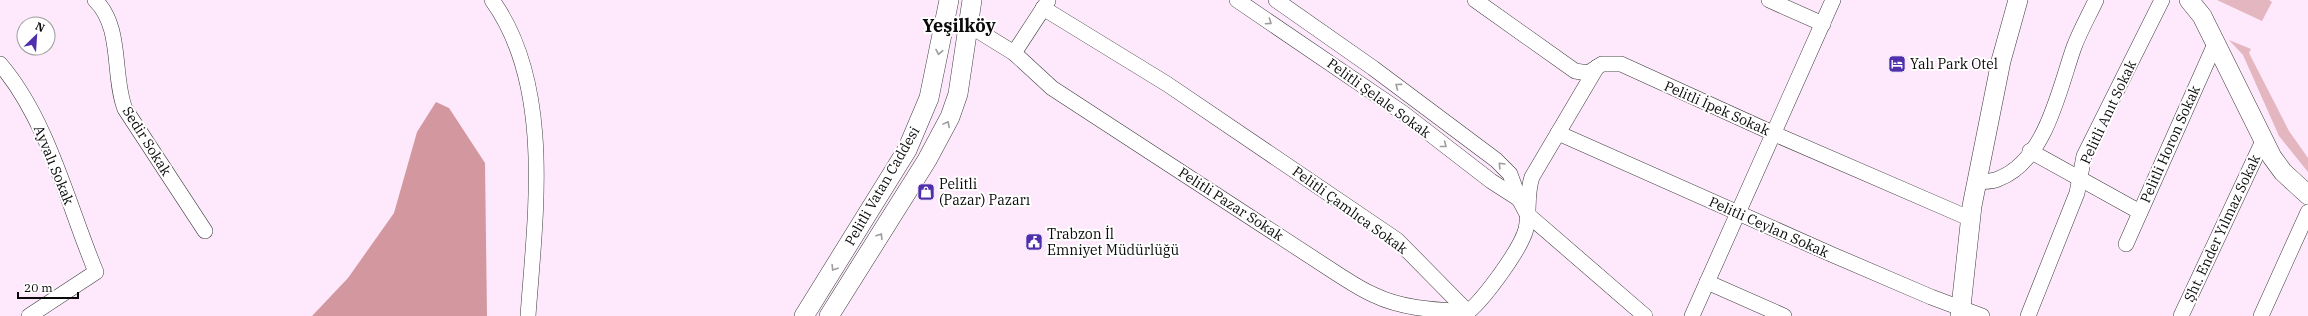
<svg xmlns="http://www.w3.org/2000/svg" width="2308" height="316" font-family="'IBM Plex Serif',serif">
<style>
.green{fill:#e3b6c0}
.forest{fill:#d397a0}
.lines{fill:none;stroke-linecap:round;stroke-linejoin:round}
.minor-casing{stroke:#3d3d3d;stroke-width:16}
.tertiary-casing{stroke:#3d3d3d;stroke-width:20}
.minor{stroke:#fff;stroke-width:15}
.tertiary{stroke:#fff;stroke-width:19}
.oneway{stroke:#9d9d9d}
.labels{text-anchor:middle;stroke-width:4;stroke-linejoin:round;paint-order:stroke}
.poi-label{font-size:14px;fill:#0a0a0a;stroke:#fff;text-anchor:start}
.street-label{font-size:14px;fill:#0a0a0a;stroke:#fff}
.district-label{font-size:18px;font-weight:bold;fill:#0a0a0a;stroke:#fff}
</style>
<rect width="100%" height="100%" fill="#fde9fb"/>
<!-- green -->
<g class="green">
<polygon points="2217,0 2269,0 2272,2 2262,21"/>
<polygon points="2229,40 2251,49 2249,53 2289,131 2308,158 2308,172 2279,136 2243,55"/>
</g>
<!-- forest -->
<polygon class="forest" points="436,102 449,108 485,163 487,316 312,316 348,278 394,213 417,132"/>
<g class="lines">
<defs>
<g id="minor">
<path d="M95 0C123 27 112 76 125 109L205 231"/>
<path d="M492 0C554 86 535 217 528 316"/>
<polyline points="1237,0 1403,113 1491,181 1519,199"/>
<polyline points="1276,0 1373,68 1496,160 1510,174 1519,199 1527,214 1645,316"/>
<polyline points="1475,0 1575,71 1588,73 1602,64 1621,64 1777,135 1971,219"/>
<polyline points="1769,0 1823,24"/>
<path d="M1043 8 1167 84 1397 240 1468 312C1484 299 1521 249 1526 229 1530 211 1526 194 1532 177L1597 67"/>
<polyline points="967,24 1014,53 1048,1"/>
<path d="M1014 53 1052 88 1339 275C1350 282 1362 290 1374 295 1403 309 1436 310 1468 312"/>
<path d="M0 64C48 120 68 205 96 272L29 316"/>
<polyline points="1558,133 1833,255 1931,297 1982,316"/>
<polyline points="2030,151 2140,212"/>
<path d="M1977 182C1984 181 1992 182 1998 179 2046 161 2059 89 2074 47 2080 31 2089 15 2096 0"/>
<polyline points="2126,244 2215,44"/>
<polyline points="1707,282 1784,316"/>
<polyline points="1692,316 1833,0"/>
<polyline points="2028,316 2077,193 2084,156 2162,0"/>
<polyline points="2181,316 2263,141"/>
<polyline points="2261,316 2308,212"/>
</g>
<g id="tertiary">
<polyline points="2189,0 2202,16 2272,157 2283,172 2308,195"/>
<polyline points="804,316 907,150 929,98 949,0"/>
<polyline points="829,316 927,160 950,117 958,94 972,0"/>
<polyline points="1960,316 1972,206 2001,61 2018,0"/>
</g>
</defs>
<!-- minor casing -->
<use href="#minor" class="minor-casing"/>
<!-- tertiary casing -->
<use href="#tertiary" class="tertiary-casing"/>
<!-- minor -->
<use href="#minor" class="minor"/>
<!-- tertiary -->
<use href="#tertiary" class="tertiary"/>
</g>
<!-- one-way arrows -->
<defs><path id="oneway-chevron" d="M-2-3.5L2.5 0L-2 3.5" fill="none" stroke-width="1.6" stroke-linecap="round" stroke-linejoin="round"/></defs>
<g class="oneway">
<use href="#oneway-chevron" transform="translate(1269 22) rotate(34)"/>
<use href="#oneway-chevron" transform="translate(939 52) rotate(101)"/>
<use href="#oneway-chevron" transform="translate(1398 86) rotate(-143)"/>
<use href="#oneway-chevron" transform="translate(947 124) rotate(-62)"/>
<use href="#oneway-chevron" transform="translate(1444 145) rotate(38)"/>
<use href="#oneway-chevron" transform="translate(1501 165) rotate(-134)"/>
<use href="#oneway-chevron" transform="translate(880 236) rotate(-58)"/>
<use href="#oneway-chevron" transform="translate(834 268) rotate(122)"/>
</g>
<!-- icons -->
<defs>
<symbol id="hotel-square" viewBox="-11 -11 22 22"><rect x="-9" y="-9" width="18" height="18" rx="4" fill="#4f2fac" stroke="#fff"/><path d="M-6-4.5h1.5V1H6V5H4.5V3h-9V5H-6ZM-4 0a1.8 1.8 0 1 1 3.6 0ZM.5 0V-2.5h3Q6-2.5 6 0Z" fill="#fff"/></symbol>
<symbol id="shop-square" viewBox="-11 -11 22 22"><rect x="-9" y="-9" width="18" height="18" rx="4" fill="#4f2fac" stroke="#fff"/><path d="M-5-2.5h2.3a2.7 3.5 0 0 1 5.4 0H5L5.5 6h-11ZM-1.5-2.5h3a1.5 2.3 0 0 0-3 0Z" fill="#fff"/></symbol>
<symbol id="civic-square" viewBox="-11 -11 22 22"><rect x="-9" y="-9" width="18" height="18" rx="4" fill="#4f2fac" stroke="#fff"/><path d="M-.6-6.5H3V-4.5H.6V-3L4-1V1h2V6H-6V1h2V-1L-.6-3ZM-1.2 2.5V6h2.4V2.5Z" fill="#fff"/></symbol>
</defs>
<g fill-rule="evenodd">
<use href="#hotel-square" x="1887" y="54" width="20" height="20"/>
<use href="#shop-square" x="916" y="182" width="20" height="20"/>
<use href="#civic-square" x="1024" y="232" width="20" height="20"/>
</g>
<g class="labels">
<!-- poi labels -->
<g class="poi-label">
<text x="1910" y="69">Yalı Park Otel</text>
<text x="939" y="189">Pelitli<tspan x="939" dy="16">(Pazar) Pazarı</tspan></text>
<text x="1047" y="239">Trabzon İl<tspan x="1047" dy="16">Emniyet Müdürlüğü</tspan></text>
</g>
<!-- street labels -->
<g class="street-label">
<text transform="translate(1379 98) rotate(36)" y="5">Pelitli Şelale Sokak</text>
<text transform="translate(1717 108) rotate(24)" y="5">Pelitli İpek Sokak</text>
<text transform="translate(2108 112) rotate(-65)" y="5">Pelitli Anıt Sokak</text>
<text transform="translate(147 141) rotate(58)" y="5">Sedir Sokak</text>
<text transform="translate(2170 144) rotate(-66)" y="5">Pelitli Horon Sokak</text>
<text transform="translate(54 165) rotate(68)" y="5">Ayvalı Sokak</text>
<text transform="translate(882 186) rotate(-60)" y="5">Pelitli Vatan Caddesi</text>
<text transform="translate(1231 204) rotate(33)" y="5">Pelitli Pazar Sokak</text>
<text transform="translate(1350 210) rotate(36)" y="5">Pelitli Çamlıca Sokak</text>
<text transform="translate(1769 227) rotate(24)" y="5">Pelitli Ceylan Sokak</text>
<text transform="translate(2222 228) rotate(-65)" y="5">Şht. Ender Yılmaz Sokak</text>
</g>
<!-- district labels -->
<g class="district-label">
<text x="959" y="32">Yeşilköy</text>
</g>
</g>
<!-- north arrow -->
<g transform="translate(36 36) rotate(25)"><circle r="19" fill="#ffffff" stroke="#9d9d9d"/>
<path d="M0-3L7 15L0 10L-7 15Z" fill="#4f2fac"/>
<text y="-6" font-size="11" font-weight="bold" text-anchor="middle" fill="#0a0a0a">N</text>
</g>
<!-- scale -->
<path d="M18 292v6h60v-6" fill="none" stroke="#0a0a0a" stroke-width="2"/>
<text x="24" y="292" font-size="12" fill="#0a0a0a" stroke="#ffffff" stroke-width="3" paint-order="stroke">20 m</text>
</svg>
